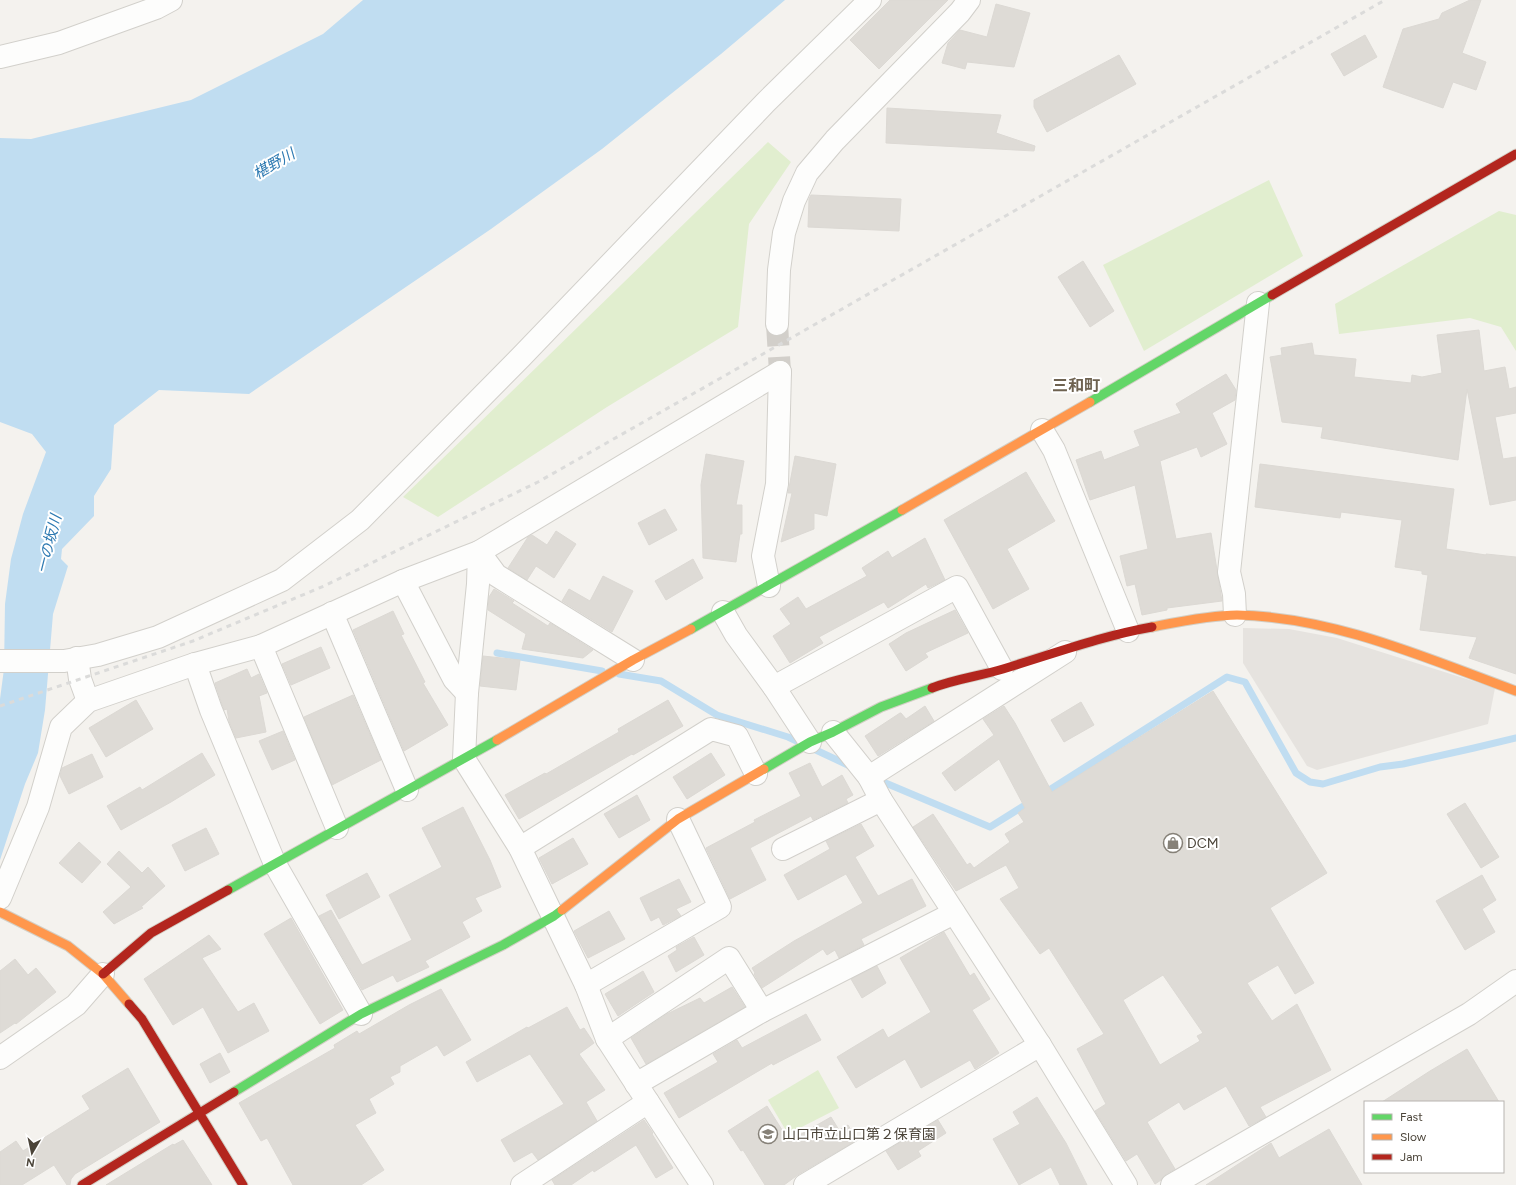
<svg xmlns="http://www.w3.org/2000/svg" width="1516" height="1185" font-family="Figtree,'Noto Sans JP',sans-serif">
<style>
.green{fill:#e1eecf}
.parking{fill:#e6e3df}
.water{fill:#c0ddf1}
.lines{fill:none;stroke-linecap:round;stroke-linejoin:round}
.stream{stroke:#c0ddf1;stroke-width:7}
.building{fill:#dedbd6;stroke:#dcd9d4;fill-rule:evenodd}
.street-tunnel{stroke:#d2cfca;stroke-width:22;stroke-dasharray:22 11;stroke-linecap:butt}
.street-casing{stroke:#d2d0cb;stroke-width:24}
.fast-casing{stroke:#d3cfc5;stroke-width:11}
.slow-casing{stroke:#d3cfc5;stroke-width:11}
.jam-casing{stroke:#d3cfc5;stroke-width:11}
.street{stroke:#fdfdfc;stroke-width:22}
.fast{stroke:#63d668;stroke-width:9}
.slow{stroke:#ff974d;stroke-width:9}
.jam{stroke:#b3261e;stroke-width:9}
.rail{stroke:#dbdbda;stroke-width:3;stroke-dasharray:5 5;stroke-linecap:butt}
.labels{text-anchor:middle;stroke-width:4;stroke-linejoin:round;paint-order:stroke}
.poi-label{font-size:14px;fill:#4b4439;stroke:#fff;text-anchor:start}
.water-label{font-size:15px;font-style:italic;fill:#2e7ab2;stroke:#fff}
.quarter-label{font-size:16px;font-weight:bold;fill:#6e6250;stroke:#fff}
</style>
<rect width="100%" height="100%" fill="#f4f2ee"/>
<!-- green -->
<g class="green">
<polygon points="768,142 791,162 749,224 738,327 607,407 438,517 403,497"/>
<polygon points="1269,180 1303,256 1144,351 1103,265"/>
<polygon points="1499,211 1516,215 1516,351 1501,327 1470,318 1339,334 1335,304"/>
<polygon points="818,1070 839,1108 788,1134 768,1100"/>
</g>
<!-- parking -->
<polygon class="parking" points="1243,628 1289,629 1337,638 1495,688 1488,724 1317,770 1307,766 1243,663"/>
<!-- water -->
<polygon class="water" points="363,0 785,0 721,54 602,149 491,229 249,394 159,390 114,425 111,469 94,496 94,516 62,549 61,559 68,566 53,614 45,710 38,753 25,784 0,860 0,699 4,669 5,604 11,559 23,514 46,452 32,434 0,422 0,138 31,139 191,100 323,34"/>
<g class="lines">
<!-- stream -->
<g class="stream">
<polyline points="497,653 602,671"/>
<polyline points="619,674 661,681 717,715 788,737 852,767"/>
<polyline points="876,779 990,827 1030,802"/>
<polyline points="1043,794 1227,677 1245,682 1296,773 1310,782 1323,784 1380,767 1403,764 1474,748 1516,738"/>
</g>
</g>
<!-- building -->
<g class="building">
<polygon points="890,0 948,0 879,69 850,40"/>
<polygon points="1470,0 1481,0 1462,53 1486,62 1476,90 1453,82 1443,108 1383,87 1403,29 1439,19 1442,13"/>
<polygon points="996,4 1030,13 1014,67 967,62 965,69 942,63 948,43 960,30 987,37"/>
<polygon points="1365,35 1377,57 1344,76 1331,54"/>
<polygon points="1119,55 1136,84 1047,132 1034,107 1034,100"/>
<polygon points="887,108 1001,115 996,133 1035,146 1034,151 886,143"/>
<polygon points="811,195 901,199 899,231 808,227 809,199"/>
<polygon points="1083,261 1114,311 1090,327 1058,277"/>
<polygon points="1479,330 1484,371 1505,367 1509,389 1516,387 1516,413 1495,417 1503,459 1516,457 1516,500 1490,505 1467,389 1458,460 1321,438 1323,427 1282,422 1270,357 1282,355 1281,348 1312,343 1314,355 1356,359 1354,377 1411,383 1412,375 1422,377 1442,373 1437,335"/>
<polygon points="1226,374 1236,390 1235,400 1212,413 1227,444 1201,457 1197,447 1160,461 1176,539 1211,533 1222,601 1167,608 1167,610 1142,615 1135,584 1127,586 1120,556 1148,549 1135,485 1090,500 1076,460 1101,451 1104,460 1140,446 1134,431 1181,413 1176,404"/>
<polygon points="706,454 744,461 736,505 742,505 742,534 740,534 736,562 703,558 701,485"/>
<polygon points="795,456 836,464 827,516 814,513 814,529 781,542 792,493 788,493"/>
<polygon points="1260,464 1454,489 1446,549 1486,555 1486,554 1516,557 1516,674 1469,658 1477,637 1420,630 1428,575 1422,574 1422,571 1395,567 1402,520 1341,512 1340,518 1255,507"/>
<polygon points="1026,472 1055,521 1007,549 1029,589 993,609 944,520"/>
<polygon points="665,509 677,530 649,545 638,523"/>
<polygon points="556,531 576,544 554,578 536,566 527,580 508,568 528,537 532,535 547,545"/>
<polygon points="925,538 945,580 928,588 926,584 888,608 884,602 819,637 823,643 790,663 773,636 791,624 780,609 798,597 806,609 867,576 862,568 888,551 892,558"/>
<polygon points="693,559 703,578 666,600 655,581"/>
<polygon points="603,576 633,591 612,632 562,601 569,589 590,601"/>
<polygon points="494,589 514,601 512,603 548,626 550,623 593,650 583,658 522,649 526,634 488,610 489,597"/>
<polygon points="955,610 968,633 925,653 928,657 906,671 889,644 906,633"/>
<polygon points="393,611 404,634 401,635 425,682 423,683 448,725 404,751 353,630"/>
<polygon points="321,647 330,668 291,685 282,664"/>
<polygon points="483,656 520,660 516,690 480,686"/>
<polygon points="247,669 251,678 259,674 267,693 259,696 266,732 236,738 229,721 227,709 224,710 215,683"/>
<path d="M1213 691 1327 873 1270 908 1314 983 1295 994 1278 965 1247 983 1272 1021 1297 1004 1331 1070 1260 1107 1266 1117 1249 1126 1226 1086 1184 1110 1179 1102 1147 1122 1175 1169 1166 1174 1161 1180 1155 1184 1137 1154 1126 1161 1095 1111 1106 1104 1077 1049 1104 1034 1049 948 1040 954 1000 899 1019 888 1006 865 956 891 913 827 933 814 967 865 970 863 974 868 1010 842 1005 834 1024 822 1018 813 1025 808 999 759 955 791 942 773 994 735 983 719 1004 706 1015 723 1052 792ZM1163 975 1203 1033 1197 1036 1200 1041 1160 1065 1123 1000Z"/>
<polygon points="353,695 381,760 332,785 304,717"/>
<polygon points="136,700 153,729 106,757 89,728"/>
<polygon points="668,700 683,726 633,755 632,754 519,819 505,795 545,773 546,774 619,732 618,729"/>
<polygon points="1081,702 1094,725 1064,742 1051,720"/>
<polygon points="925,706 934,721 878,756 865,736 900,713 901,713 906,719"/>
<polygon points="283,731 295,760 272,770 259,741"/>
<polygon points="202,753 215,775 171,802 121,830 107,806 140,787 142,790"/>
<polygon points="711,753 725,775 687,799 673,777"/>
<polygon points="92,754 103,777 69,794 60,776 62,768"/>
<polygon points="810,763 822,787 842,775 853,795 846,799 848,803 813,820 811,816 750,848 766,880 730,899 706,848 755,822 754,820 801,796 789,773"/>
<polygon points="637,795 650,820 619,838 604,814"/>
<polygon points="1465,803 1499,857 1481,868 1447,814"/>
<polygon points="463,807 490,860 501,887 475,898 482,911 462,922 470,937 425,961 429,967 397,982 393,975 362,990 319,916 331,910 362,965 412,940 389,895 442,867 422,828"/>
<polygon points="861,824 874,846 855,857 878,896 912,879 926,906 861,939 864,945 839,958 835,950 827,955 823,949 762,988 754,974 755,973 752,968 794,941 863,903 846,874 798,900 784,875 830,849 826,841"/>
<polygon points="206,828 219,854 185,871 172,845"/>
<polygon points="573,838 588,864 552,884 539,858"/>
<polygon points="79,842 101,862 82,883 59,863"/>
<polygon points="119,851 142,873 148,867 165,886 141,907 143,908 114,924 103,912 131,887 107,864"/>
<polygon points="367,873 380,897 339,919 326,895"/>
<polygon points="1482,875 1496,900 1482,909 1495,932 1465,950 1436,901"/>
<polygon points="679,879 691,902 676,909 681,916 663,925 659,917 651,921 640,898"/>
<polygon points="609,911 625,939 588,958 574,931"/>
<polygon points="291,918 343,1010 320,1024 264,934"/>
<polygon points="944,932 970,976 974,973 990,999 972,1010 999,1053 975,1069 970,1060 921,1088 905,1059 856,1088 837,1057 883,1029 888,1038 931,1012 900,958"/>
<polygon points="209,935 221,949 202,958 238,1012 254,1003 269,1031 228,1053 203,1007 173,1025 144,979"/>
<polygon points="694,937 704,955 676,972 668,956 677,950 676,947"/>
<polygon points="15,959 28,975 36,968 56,992 16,1024 15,1023 0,1033 0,971"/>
<polygon points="877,966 886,983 862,998 851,979"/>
<polygon points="643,971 654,992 618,1016 605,994"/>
<polygon points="732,987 745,1007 646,1064 631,1038 667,1014 700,998 704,1003"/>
<polygon points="441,989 471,1040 444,1056 437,1045 400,1066 400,1072 390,1077 394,1084 369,1099 376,1113 355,1125 384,1170 361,1185 293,1185 267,1138 261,1141 239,1103 335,1048 334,1045 357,1031 359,1034 409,1005"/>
<polygon points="567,1007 580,1030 584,1028 594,1043 579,1054 605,1090 586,1102 597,1121 538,1160 532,1152 514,1162 501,1140 564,1104 530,1054 477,1082 466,1062 527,1027 528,1028"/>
<polygon points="806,1014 821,1040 773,1065 772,1063 679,1118 664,1093 718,1062 713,1054 737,1040 742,1048"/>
<polygon points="1467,1049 1499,1102 1382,1102 1430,1071"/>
<polygon points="220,1053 230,1072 210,1083 200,1064"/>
<polygon points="128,1068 160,1122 75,1174 71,1179 70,1185 67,1185 54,1165 22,1185 0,1185 0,1152 16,1141 23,1151 90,1109 82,1096"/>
<polygon points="1037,1097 1066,1143 1087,1185 1060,1185 1051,1167 1019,1185 993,1139 1020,1124 1013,1112"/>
<polygon points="767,1106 789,1141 831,1117 839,1130 848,1125 857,1140 799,1174 784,1185 765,1185 743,1150 741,1151 728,1131"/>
<polygon points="644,1120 653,1133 652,1134 673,1168 656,1178 636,1145 594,1172 593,1170 571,1185 555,1185 552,1180"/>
<polygon points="938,1120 946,1133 918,1151 921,1156 898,1170 886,1151"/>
<polygon points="1329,1129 1362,1185 1206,1185 1271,1143 1279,1158"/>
<polygon points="183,1140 212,1185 106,1185 173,1144 174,1145"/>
</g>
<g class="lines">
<!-- street-tunnel -->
<polyline class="street-tunnel" points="777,324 780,372"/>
<defs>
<g id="street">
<polyline points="0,57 59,43 156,8 171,0"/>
<polyline points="777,324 779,270 784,233 794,201 807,173 835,140 960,12 969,0"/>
<polyline points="1042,430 1054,450 1128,631"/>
<polyline points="403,581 454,679 467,693"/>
<polyline points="769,586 763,556 777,484 780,372"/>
<polyline points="723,612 736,635 774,687 810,742"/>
<polyline points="332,613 407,790"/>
<polyline points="1235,615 1234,594 1229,572 1258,303"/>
<polyline points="261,646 337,828"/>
<polyline points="77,658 80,679 88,701"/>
<polyline points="0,661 64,661 98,655 158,637 282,580 360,520 521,357 766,102 870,0"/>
<polyline points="195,664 211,710 275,864 361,1014"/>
<polyline points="774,687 957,587 1002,669"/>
<polyline points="833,732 869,777 881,800 1040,1045 1126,1185"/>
<polyline points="869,777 1065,652"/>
<polyline points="520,848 711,729 737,736 756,774"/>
<polyline points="783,849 881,800"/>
<polyline points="0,898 38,807 61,727 88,701 195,664 261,646 403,581 479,552 496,575 633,660"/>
<polyline points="586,985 720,907 678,819"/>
<polyline points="607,1039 729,958 762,1011"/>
<polyline points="0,1058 76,1005 103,974"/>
<polyline points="636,1084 762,1011 954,913"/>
<polyline points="522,1185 648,1102"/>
<polyline points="702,1185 607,1039 586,985 520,848 464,759 467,693 478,584 479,552 780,372"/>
<polyline points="805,1185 1040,1045"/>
<polyline points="1172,1185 1469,1014 1516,981"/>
</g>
<g id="fast">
<polyline points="1090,402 1272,295"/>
<polyline points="691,629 902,510"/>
<polyline points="764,769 810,742 833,732 881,707 932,688"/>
<polyline points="228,890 497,740"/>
<polyline points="234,1092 361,1014 503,945 554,916 562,910"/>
</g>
<g id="slow">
<polyline points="902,510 1090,402"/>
<path d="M1152 627C1178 622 1211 615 1237 615 1334 617 1426 658 1516 691"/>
<polyline points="497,740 633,660 691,629"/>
<polyline points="562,910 678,819 764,769"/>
<polyline points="0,912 68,946 103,974 129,1004"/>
</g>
<g id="jam">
<polyline points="1272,295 1516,154"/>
<path d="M932 688C955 679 980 676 1003 669 1053 654 1101 636 1152 627"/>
<polyline points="103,974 151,933 228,890"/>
<polyline points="129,1004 142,1019 243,1185"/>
<polyline points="82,1185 234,1092"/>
</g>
</defs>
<!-- street casing -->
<use href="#street" class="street-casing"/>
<!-- fast casing -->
<use href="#fast" class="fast-casing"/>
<!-- slow casing -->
<use href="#slow" class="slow-casing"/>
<!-- jam casing -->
<use href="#jam" class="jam-casing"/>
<!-- street -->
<use href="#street" class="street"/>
<!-- fast -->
<use href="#fast" class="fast"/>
<!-- slow -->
<use href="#slow" class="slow"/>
<!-- jam -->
<use href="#jam" class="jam"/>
<!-- rail -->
<polyline class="rail" points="0,706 193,641 324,586 538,482 1385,0"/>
</g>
<!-- icons -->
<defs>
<symbol id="shop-ring" viewBox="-11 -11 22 22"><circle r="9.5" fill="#fff" stroke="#868178" stroke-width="1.5"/><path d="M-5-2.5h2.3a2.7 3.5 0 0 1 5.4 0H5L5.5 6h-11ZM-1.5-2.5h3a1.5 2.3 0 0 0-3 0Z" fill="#868178"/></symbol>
<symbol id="school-ring" viewBox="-11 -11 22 22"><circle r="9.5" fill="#fff" stroke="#868178" stroke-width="1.5"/><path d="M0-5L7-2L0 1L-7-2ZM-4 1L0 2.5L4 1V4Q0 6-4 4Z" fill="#868178"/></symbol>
</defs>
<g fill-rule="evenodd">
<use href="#shop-ring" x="1162" y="832" width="22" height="22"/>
<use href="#school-ring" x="757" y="1123" width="22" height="22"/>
</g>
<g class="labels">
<!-- poi labels -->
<g class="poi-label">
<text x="1187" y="848">DCM</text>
<text x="782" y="1139">山口市立山口第２保育園</text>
</g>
<!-- water labels -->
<g class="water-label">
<text transform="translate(274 164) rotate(-30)" y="5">椹野川</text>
<text transform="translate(49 544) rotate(-76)" y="5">一の坂川</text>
</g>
<!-- quarter labels -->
<g class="quarter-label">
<text x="1076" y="391">三和町</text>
</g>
</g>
<!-- legend -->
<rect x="1364" y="1101" width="140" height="72" fill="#ffffff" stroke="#b7b4b0"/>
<rect x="1372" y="1114" width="20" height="6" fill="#63d668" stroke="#b7b4b0"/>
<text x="1400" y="1121" font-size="12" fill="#4b4439">Fast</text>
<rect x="1372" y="1134" width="20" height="6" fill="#ff974d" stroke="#b7b4b0"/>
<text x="1400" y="1141" font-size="12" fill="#4b4439">Slow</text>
<rect x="1372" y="1154" width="20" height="6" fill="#b3261e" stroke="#b7b4b0"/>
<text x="1400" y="1161" font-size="12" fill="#4b4439">Jam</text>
<!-- north arrow -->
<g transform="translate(32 1153) rotate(189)" stroke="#ffffff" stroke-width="3" paint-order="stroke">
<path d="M0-3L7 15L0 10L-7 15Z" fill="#4b4439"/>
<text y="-6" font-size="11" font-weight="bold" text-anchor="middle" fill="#4b4439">N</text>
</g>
</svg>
